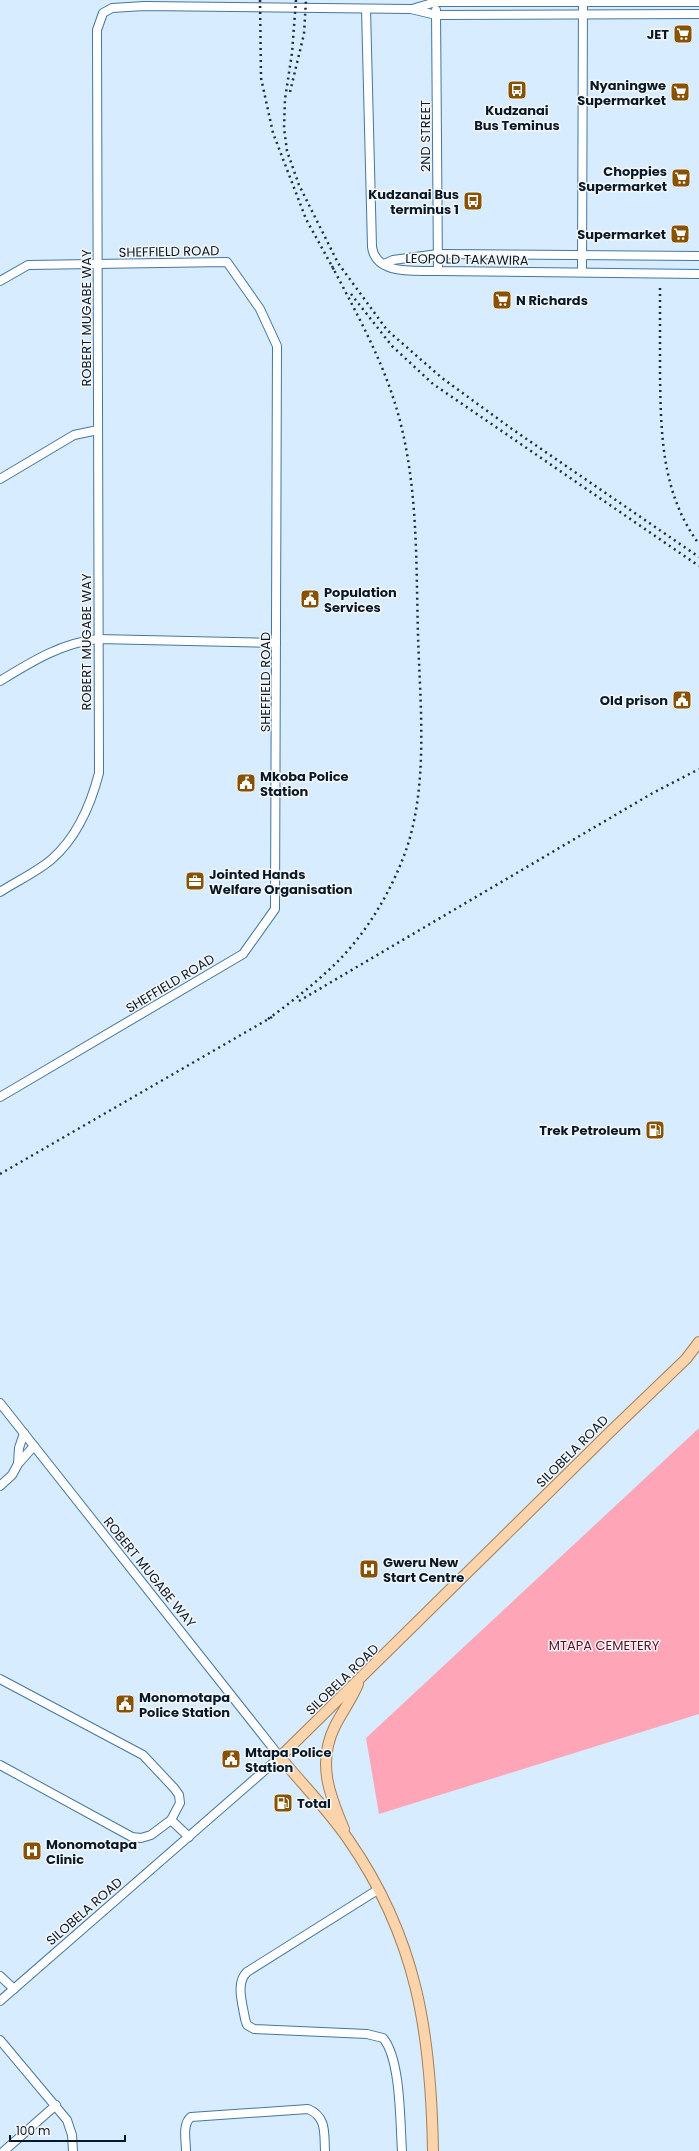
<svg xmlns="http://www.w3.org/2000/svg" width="699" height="2151" font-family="Poppins,sans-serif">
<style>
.green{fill:#fea5b7}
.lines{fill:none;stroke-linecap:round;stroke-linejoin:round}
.minor-casing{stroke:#4576a1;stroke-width:10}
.major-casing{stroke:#a3805b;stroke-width:12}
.minor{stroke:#fff;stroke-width:8}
.major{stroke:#fbd4ac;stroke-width:10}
.rail{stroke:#1a2f40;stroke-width:2.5;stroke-dasharray:2 4;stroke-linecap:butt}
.labels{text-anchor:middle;stroke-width:3;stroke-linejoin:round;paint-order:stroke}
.poi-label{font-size:13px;font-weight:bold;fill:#05192a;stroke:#f6f6f6;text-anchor:start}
.street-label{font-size:13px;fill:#05192a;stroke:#f6f6f6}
.park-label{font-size:13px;fill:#600e2b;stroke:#f6f6f6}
</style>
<rect width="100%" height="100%" fill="#d7ecff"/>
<!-- green -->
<polygon class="green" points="699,1428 699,1714 379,1814 366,1738"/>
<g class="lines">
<defs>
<g id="minor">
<path d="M366 9 372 247C376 276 416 270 438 271L699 274"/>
<polyline points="412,9 436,2 699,2"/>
<polyline points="436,10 438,271"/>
<polyline points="384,264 393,260 438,254 699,256"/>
<polyline points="582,271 583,0"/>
<polyline points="0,281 28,265 227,262 260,309 277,346 275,909 243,954 0,1097"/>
<polyline points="0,479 74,435 98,430"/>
<path d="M0 681C31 662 61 643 98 639L276 643"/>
<path d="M0 892C17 881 37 872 52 859 77 837 91 804 99 773L97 30 103 13 112 8 144 6 411 9 436 15 699 14"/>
<polyline points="0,1403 280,1757 0,2001"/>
<polyline points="18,1464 34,1446"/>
<polyline points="0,1486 12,1475 18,1464 19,1448 24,1433"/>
<polyline points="0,1679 143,1755 174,1788 179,1795 180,1803 171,1820 151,1835 141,1838 132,1837 0,1765"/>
<polyline points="171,1820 189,1837"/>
<path d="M379 1889 247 1972C235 1983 243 2005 245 2019L247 2025 254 2029 367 2034 383 2038C401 2059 400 2123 402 2151"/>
<polyline points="0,1976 14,1989"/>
<polyline points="0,2040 67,2120 72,2135 73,2151"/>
<polyline points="4,2151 56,2105"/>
<path d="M186 2151C186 2140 182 2124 191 2117L308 2109C327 2117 324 2133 325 2151"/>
</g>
<g id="major">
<path d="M344 1829C329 1794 317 1762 335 1726 342 1712 352 1699 358 1684"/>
<path d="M433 2151C431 2033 417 1938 348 1839 328 1810 302 1784 280 1757L611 1431 686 1359 699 1342"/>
</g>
</defs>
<!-- minor casing -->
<use href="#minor" class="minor-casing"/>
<!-- major casing -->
<use href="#major" class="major-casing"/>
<!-- minor -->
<use href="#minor" class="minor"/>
<!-- major -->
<use href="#major" class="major"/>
<!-- rail -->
<g class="rail">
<polyline points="260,0 261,78 273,133 306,219 334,270"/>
<polyline points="296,0 292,53 285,99 284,128 287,151 299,185 338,263 387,330 442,378 512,429 699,557"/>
<polyline points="290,92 304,34 306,0"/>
<path d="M660 288C660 318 660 347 660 377 661 436 662 494 699 544"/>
<polyline points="351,294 392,346 433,384 699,566"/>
<polyline points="299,1001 651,794 699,769"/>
<path d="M268 1019C290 1003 312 986 332 967 364 937 390 894 405 853 429 787 420 704 418 635 416 563 418 491 400 421 386 366 358 316 332 266"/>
<polyline points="0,1174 272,1017"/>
</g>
</g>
<!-- icons -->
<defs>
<symbol id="supermarket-square" viewBox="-11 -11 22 22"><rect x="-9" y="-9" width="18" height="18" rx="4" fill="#895203" stroke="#f6f6f6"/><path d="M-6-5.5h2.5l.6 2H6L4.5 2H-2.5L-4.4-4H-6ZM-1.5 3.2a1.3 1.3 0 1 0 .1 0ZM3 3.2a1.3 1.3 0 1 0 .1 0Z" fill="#fff"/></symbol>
<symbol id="bus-square" viewBox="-11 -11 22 22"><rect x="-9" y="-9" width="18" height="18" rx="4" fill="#895203" stroke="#f6f6f6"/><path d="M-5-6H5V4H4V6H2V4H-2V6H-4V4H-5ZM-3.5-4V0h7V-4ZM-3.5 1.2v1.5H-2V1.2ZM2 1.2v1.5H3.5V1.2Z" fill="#fff"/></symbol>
<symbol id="civic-square" viewBox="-11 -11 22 22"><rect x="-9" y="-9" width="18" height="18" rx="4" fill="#895203" stroke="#f6f6f6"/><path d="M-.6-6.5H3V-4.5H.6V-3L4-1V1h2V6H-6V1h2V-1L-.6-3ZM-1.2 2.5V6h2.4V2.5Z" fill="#fff"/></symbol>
<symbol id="office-square" viewBox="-11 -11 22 22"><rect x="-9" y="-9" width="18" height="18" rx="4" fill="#895203" stroke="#f6f6f6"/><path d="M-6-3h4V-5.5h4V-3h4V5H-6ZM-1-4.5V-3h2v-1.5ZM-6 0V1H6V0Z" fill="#fff"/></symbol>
<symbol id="fuel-square" viewBox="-11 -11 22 22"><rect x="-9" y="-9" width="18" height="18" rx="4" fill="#895203" stroke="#f6f6f6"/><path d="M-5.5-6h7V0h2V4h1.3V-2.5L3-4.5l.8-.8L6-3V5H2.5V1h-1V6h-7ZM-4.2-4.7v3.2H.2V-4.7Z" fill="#fff"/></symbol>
<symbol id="hospital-square" viewBox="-11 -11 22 22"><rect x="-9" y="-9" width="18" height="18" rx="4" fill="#895203" stroke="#f6f6f6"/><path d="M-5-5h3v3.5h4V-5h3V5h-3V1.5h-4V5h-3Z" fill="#fff"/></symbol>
</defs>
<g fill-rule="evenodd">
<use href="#supermarket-square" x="672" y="23" width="22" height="22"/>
<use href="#bus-square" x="506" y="79" width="22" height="22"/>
<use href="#supermarket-square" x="669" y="81" width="22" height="22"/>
<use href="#supermarket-square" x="670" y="167" width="22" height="22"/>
<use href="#bus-square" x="462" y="190" width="22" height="22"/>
<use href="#supermarket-square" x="669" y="223" width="22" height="22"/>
<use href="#supermarket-square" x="491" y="289" width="22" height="22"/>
<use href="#civic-square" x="299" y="588" width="22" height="22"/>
<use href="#civic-square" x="671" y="689" width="22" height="22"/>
<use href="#civic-square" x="235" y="772" width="22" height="22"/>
<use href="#office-square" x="184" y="870" width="22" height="22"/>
<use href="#fuel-square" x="644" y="1119" width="22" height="22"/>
<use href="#hospital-square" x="358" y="1558" width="22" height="22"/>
<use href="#civic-square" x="114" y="1693" width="22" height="22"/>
<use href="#civic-square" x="220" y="1748" width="22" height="22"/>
<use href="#fuel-square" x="272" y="1792" width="22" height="22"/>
<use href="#hospital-square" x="21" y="1840" width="22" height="22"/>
</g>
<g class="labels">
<!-- poi labels -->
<g class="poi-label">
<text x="669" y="39" text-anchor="end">JET</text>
<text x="666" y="90" text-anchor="end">Nyaningwe<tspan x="666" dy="15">Supermarket</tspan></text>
<text x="517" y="115" text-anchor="middle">Kudzanai<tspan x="517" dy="15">Bus Teminus</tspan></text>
<text x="667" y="176" text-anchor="end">Choppies<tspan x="667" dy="15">Supermarket</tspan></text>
<text x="459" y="199" text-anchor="end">Kudzanai Bus<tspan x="459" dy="15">terminus 1</tspan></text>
<text x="666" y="239" text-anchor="end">Supermarket</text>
<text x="516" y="305">N Richards</text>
<text x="324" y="597">Population<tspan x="324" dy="15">Services</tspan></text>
<text x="668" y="705" text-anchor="end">Old prison</text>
<text x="260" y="781">Mkoba Police<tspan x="260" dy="15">Station</tspan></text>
<text x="209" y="879">Jointed Hands<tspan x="209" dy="15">Welfare Organisation</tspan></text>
<text x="641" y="1135" text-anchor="end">Trek Petroleum</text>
<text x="383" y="1567">Gweru New<tspan x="383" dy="15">Start Centre</tspan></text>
<text x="139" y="1702">Monomotapa<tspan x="139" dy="15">Police Station</tspan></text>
<text x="245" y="1757">Mtapa Police<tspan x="245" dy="15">Station</tspan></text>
<text x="297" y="1808">Total</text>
<text x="46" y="1849">Monomotapa<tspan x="46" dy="15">Clinic</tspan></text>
</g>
<!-- street labels -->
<g class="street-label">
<text transform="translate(425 136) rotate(-90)" y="5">2ND STREET</text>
<text transform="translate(169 251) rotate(-1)" y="5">SHEFFIELD ROAD</text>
<text transform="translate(467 259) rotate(1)" y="5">LEOPOLD TAKAWIRA</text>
<text transform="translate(86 318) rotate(-90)" y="5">ROBERT MUGABE WAY</text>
<text transform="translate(86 642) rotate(-90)" y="5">ROBERT MUGABE WAY</text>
<text transform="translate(265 682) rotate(-90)" y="5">SHEFFIELD ROAD</text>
<text transform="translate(170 983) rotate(-31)" y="5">SHEFFIELD ROAD</text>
<text transform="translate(572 1451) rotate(-45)" y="5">SILOBELA ROAD</text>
<text transform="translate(150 1572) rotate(51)" y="5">ROBERT MUGABE WAY</text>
<text transform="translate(342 1679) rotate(-44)" y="5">SILOBELA ROAD</text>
<text transform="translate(84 1911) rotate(-41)" y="5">SILOBELA ROAD</text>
</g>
<!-- park labels -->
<g class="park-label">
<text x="604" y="1650">MTAPA CEMETERY</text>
</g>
</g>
<!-- scale -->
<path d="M10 2135v6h115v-6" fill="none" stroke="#05192a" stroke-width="2"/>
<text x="16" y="2135" font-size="12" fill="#05192a" stroke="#f6f6f6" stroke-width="3" paint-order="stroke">100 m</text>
</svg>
